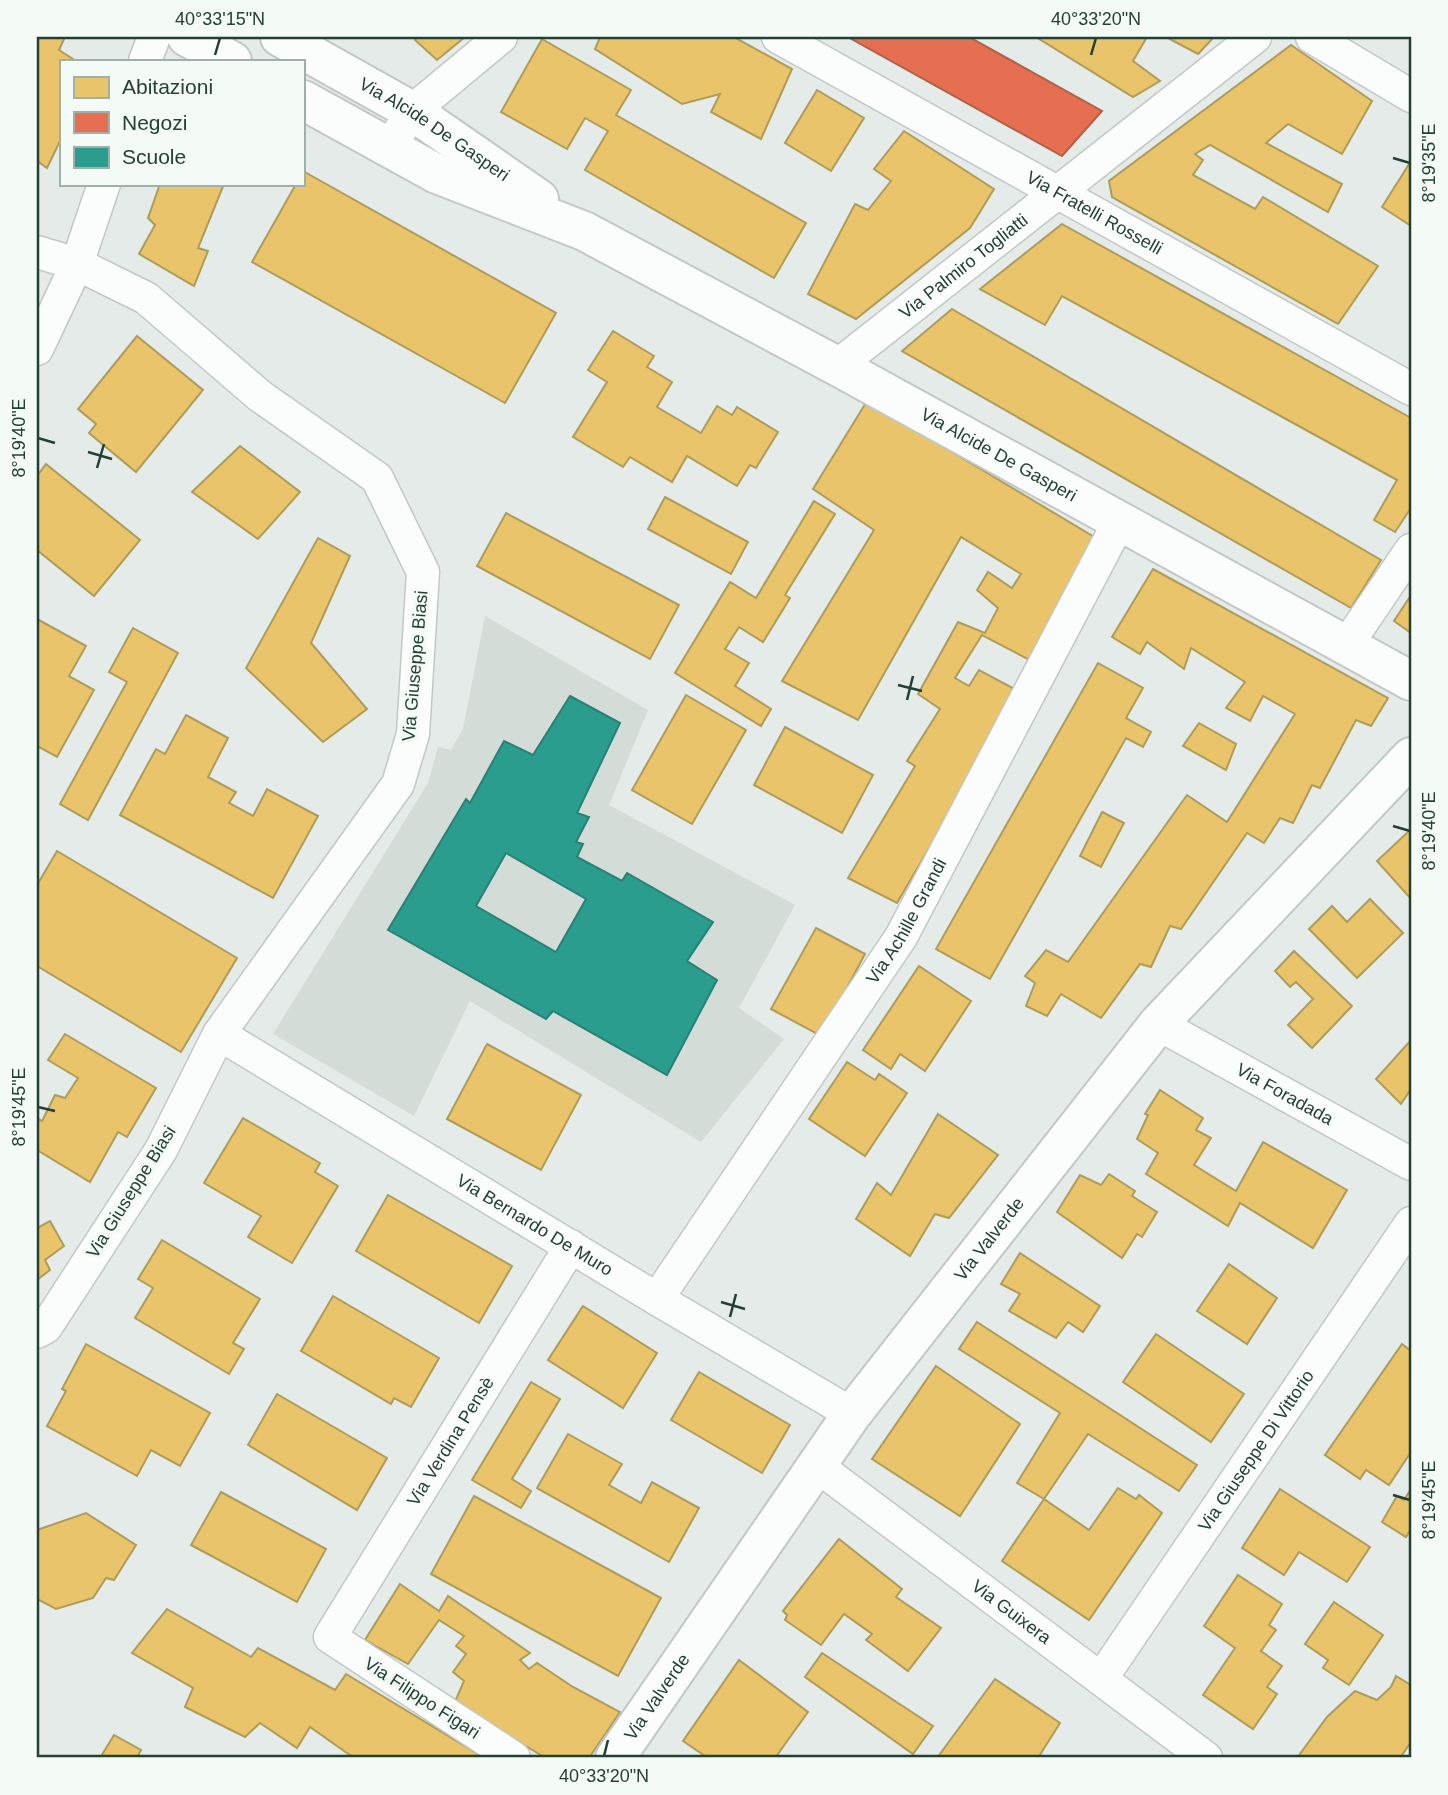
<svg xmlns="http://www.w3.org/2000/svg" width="1448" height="1795" font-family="Helvetica,sans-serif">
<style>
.built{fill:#d3dcd7}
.homes{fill:#e9c46a;stroke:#ad9c5a;stroke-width:2}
.shops{fill:#e76f51;stroke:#ac6148;stroke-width:2}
.schools{fill:#2a9d8f;stroke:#288173;stroke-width:2;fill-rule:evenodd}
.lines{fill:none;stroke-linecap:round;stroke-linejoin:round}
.minor-casing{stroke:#c2c8c5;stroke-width:35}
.tertiary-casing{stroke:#c2c8c5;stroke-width:42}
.minor{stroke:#fbfcfc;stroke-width:32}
.tertiary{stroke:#fbfcfc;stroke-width:38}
.ticks{fill:none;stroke:#224033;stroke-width:2.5}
.labels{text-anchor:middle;stroke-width:7;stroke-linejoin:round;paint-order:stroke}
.street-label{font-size:18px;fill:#224033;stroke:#f4faf6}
.neatline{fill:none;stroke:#224033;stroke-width:2.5}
.ticks-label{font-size:18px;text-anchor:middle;fill:#224033}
</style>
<rect width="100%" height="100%" fill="#e5ebe8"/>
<!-- built -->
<polygon class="built" points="485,616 648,710 609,805 795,905 739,1008 784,1039 701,1142 470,1001 414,1116 273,1034 428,783 438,747 451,750 463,729"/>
<!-- homes -->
<g class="homes">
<polygon points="37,37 65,37 59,50 76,61 61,61 61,139 47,168 37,161"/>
<polygon points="418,37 465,37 437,60 415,40"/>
<polygon points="600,37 734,37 792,69 761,139 711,112 720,94 682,104 595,49"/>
<polygon points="1036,37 1147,37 1133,61 1160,81 1133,97"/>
<polygon points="1166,37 1214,37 1198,54"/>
<polygon points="542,39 631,90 616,115 806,223 774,278 585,170 608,131 585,118 567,149 501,112"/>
<polygon points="1291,45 1372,101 1342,154 1288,124 1266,143 1342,184 1328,212 1210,145 1195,154 1203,160 1193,175 1255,209 1263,197 1378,266 1338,324 1112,197 1109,181"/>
<polygon points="817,90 864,118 831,171 785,143"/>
<polygon points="904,131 994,189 970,228 856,319 808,294 855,204 868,210 891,181 874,169"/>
<polygon points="1411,161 1411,226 1382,207"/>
<polygon points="303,171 556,313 505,403 252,262 296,184 303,184"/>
<polygon points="160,184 224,184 198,248 208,251 194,286 139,254 155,225 148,218"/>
<polygon points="1062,224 1411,418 1411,508 1395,532 1374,520 1397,480 1062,296 1045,325 980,289"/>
<polygon points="952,309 1381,560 1351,608 902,351"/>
<polygon points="613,331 654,356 647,367 672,382 657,407 701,433 717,406 732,415 737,407 778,432 756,468 750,465 737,486 687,456 672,482 630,457 623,467 573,437 607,382 588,370"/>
<polygon points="137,336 203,390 136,472 89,433 96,424 78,409"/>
<polygon points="867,401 1106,544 1037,664 982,635 955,678 969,686 979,670 1020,692 897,903 848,878 915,766 907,761 940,709 918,694 958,622 985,633 998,608 977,590 988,572 1012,588 1021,574 961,537 858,720 782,681 874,530 813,489"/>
<polygon points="240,446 300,492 258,539 192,492"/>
<polygon points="46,464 140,540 94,596 37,550 37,476"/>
<polygon points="665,497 748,542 731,574 648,529"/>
<polygon points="814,501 835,514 785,595 790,598 763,642 739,627 725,649 749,663 735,686 771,709 761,726 675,673 730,582 756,598"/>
<polygon points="506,513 679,605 650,659 477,566"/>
<polygon points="318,538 350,556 311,643 367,709 323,742 246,668"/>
<polygon points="1153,569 1388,698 1371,726 1356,720 1320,788 1312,785 1293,823 1280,818 1264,843 1247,833 1181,929 1170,926 1151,967 1140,964 1101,1018 1061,994 1047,1016 1026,1006 1035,983 1025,976 1046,950 1068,962 1187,795 1227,822 1295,714 1263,696 1250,721 1226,708 1245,682 1191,648 1184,669 1147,642 1140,654 1112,637"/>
<polygon points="1411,595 1411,633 1394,621"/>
<polygon points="37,619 86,646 69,676 94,690 57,757 37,746"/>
<polygon points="133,628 178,653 88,820 60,804 127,682 109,672"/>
<polygon points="1098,663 1143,688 1126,718 1151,732 1143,747 1126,738 990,979 936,949"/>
<polygon points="686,695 746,730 692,824 632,790"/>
<polygon points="186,715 228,738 208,777 236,792 229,803 253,816 267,789 318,816 273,898 120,815 156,749 165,754"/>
<polygon points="1199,723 1236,744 1226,770 1183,746"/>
<polygon points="785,727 873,775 842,833 754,785"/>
<polygon points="1102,812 1124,823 1101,867 1080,856"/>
<polygon points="1411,829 1411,899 1377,861"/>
<polygon points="57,851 237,958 181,1052 37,966 37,885"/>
<polygon points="1370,899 1403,933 1357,978 1309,929 1332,906 1347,922"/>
<polygon points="816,928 865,954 821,1036 771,1009"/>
<polygon points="1294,951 1352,1006 1312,1048 1288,1025 1313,999 1296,982 1290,987 1275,971"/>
<polygon points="919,966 971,1001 925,1071 900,1054 891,1069 863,1050"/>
<polygon points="65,1034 156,1088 127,1137 118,1132 90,1182 37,1150 37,1118 42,1121 55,1095 65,1098 78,1078 48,1060"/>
<polygon points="1411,1040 1411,1089 1401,1104 1376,1079"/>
<polygon points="487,1044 581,1095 541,1170 447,1119"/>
<polygon points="847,1062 875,1080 879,1074 907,1093 865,1156 809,1119"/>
<polygon points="1160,1090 1203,1118 1196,1130 1211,1138 1194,1165 1236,1191 1263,1142 1347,1190 1313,1248 1240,1203 1228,1226 1146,1174 1158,1153 1137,1139 1148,1115 1145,1114"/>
<polygon points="938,1114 998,1155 949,1218 935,1214 910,1256 856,1219 877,1183 891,1195"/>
<polygon points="243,1118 320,1163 315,1172 338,1186 292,1263 248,1237 261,1216 204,1183"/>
<polygon points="1109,1174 1135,1191 1132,1196 1157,1212 1142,1237 1137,1234 1122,1258 1057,1212 1080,1175 1101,1185"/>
<polygon points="388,1195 512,1266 479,1323 356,1251"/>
<polygon points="50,1221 64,1246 45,1260 50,1270 37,1280 37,1228"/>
<polygon points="162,1240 260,1299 233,1343 244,1349 229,1374 135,1318 153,1288 138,1279"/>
<polygon points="1020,1253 1100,1306 1083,1332 1068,1322 1056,1338 1009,1311 1020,1294 1001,1284"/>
<polygon points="1229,1264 1277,1298 1247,1344 1197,1311"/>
<polygon points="333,1296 439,1358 411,1407 394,1398 391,1404 301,1351"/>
<polygon points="583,1306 657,1353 623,1408 548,1360"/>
<polygon points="977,1322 1197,1465 1179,1491 1088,1434 1044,1499 1017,1483 1060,1413 959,1349"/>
<polygon points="1156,1334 1244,1394 1211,1442 1123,1382"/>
<polygon points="86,1344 210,1413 180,1466 151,1450 137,1476 47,1426 66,1391 62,1389"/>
<polygon points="1402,1344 1411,1351 1411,1452 1389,1485 1366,1470 1360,1479 1325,1455"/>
<polygon points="936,1366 1020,1424 960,1516 872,1459"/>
<polygon points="699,1372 790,1425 762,1473 671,1420"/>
<polygon points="531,1382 560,1399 512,1479 531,1491 521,1508 472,1480"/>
<polygon points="277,1394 387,1458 357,1510 248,1445"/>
<polygon points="568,1434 622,1464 609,1485 641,1503 652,1482 699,1508 669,1562 537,1488"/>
<polygon points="1118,1488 1136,1499 1139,1495 1162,1513 1089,1620 1002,1561 1044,1499 1089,1530"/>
<polygon points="1280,1489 1370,1547 1347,1582 1299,1552 1284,1575 1242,1548"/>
<polygon points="1411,1489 1411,1529 1406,1537 1382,1522 1397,1496 1404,1500"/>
<polygon points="221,1492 326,1549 297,1602 191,1545"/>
<polygon points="474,1496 661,1598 618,1676 431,1574"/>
<polygon points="86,1513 136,1545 114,1580 106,1578 93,1598 56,1609 37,1599 37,1530"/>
<polygon points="839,1539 902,1589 896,1597 941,1628 908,1671 866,1640 872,1634 844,1614 821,1645 785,1620 787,1615 783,1611"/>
<polygon points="1238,1575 1282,1604 1269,1625 1276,1630 1261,1651 1282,1666 1267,1687 1277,1694 1253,1729 1203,1695 1235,1648 1204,1626"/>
<polygon points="400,1584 439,1611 448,1596 530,1653 520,1660 529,1669 537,1663 573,1687 620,1712 589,1758 546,1758 454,1704 464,1681 453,1672 466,1654 456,1646 464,1636 439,1620 408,1664 365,1640"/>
<polygon points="1334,1602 1383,1635 1349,1685 1323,1668 1328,1660 1305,1644"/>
<polygon points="167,1609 251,1657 258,1648 335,1690 346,1674 478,1754 476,1758 354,1758 310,1727 297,1748 260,1723 245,1737 185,1707 193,1688 132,1653"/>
<polygon points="822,1653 933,1726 913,1754 805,1677"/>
<polygon points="739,1660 808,1712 775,1758 708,1758 683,1741"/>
<polygon points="1396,1676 1411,1685 1411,1742 1400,1758 1297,1758 1327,1717 1355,1691 1377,1700 1391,1687"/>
<polygon points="995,1679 1060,1723 1038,1758 937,1758"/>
<polygon points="114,1735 141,1750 137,1758 100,1758"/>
</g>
<!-- shops -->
<polygon class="shops" points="848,37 969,37 1102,111 1062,156"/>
<!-- schools -->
<path class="schools" d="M570 696 620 723 577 813 589 817 576 842 583 844 577 857 622 881 627 873 713 922 687 961 717 980 667 1075 553 1011 546 1019 388 930 466 799 470 803 504 741 533 755ZM506 853 586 899 556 952 476 906Z"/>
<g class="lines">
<defs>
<g id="minor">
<path id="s1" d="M778 37 1411 389"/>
<polyline points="1312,37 1411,96"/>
<polyline points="145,61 154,37"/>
<polyline points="390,147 412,111 501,37"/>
<polyline points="37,252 77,264 146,298 260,396 377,478 423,572 413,734 398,784 219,1034 161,1150 46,1327 37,1332"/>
<polyline points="37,349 77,264 104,184"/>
<path id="s2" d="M837 366 1255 37"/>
<polyline points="1346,646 1411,550"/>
<path id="s3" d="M1158 1024 1411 1164"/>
<path id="s4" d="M219 1034 657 1299 852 1414"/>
<path id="s5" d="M657 1299 901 937 1119 522"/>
<path id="s6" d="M817 1466 1206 1758"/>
<path id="s7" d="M1101 1679 1411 1223"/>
<path id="s8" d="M514 1758 330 1637 571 1246"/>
</g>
<g id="tertiary">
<polyline points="187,37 232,61"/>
<path id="s9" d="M280 37 412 111 539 199"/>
<path id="s10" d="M303 100 437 174 584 231 837 366 1411 681"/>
<path id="s11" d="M615 1758 852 1414 1158 1024 1411 757"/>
</g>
</defs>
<!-- minor casing -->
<use href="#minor" class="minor-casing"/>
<!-- tertiary casing -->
<use href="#tertiary" class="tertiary-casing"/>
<!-- minor -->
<use href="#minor" class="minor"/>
<!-- tertiary -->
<use href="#tertiary" class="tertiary"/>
</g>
<!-- ticks -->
<path class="ticks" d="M215 55 220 38M1091 55 1096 38M1393 158 1410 163M38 438 55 443M88 452 112 459M97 468 104 444M898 685 922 691M907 700 913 676M1393 826 1410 831M38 1107 55 1111M721 1302 745 1309M730 1317 736 1294M1393 1495 1410 1500M604 1756 608 1740"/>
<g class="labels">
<!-- street labels -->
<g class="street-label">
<text dy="6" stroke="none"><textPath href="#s9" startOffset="180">Via Alcide De Gasperi</textPath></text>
<text dy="6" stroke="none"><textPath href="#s1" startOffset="362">Via Fratelli Rosselli</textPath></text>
<text dy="6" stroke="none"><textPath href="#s2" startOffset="161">Via Palmiro Togliatti</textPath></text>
<text dy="6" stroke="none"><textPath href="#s10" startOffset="782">Via Alcide De Gasperi</textPath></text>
<text transform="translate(415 666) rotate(-85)" y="6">Via Giuseppe Biasi</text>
<text dy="6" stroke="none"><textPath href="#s5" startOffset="453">Via Achille Grandi</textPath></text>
<text dy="6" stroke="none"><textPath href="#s3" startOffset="145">Via Foradada</textPath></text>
<text transform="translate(131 1192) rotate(-58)" y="6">Via Giuseppe Biasi</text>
<text dy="6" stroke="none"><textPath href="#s4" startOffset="369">Via Bernardo De Muro</textPath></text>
<text dy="6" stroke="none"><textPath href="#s11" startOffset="640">Via Valverde</textPath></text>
<text dy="6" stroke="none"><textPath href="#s8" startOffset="450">Via Verdina Pensè</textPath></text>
<text dy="6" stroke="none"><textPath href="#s7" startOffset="276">Via Giuseppe Di Vittorio</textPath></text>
<text dy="6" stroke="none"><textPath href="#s6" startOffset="243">Via Guixera</textPath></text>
<text dy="6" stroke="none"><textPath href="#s11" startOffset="74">Via Valverde</textPath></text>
<text transform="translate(422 1698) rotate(33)" y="6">Via Filippo Figari</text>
</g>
</g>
<!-- border -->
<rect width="1448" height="1795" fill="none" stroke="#f4faf6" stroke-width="77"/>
<!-- legend -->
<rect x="60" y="60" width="245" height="126" fill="#f4faf6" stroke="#a0b0a8" stroke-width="2"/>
<rect x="74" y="77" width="35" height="21" fill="#e9c46a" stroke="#a0b0a8" stroke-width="2"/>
<text x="122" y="94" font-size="21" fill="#224033">Abitazioni</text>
<rect x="74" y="112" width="35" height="21" fill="#e76f51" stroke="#a0b0a8" stroke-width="2"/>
<text x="122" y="130" font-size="21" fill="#224033">Negozi</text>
<rect x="74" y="147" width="35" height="21" fill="#2a9d8f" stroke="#a0b0a8" stroke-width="2"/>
<text x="122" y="164" font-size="21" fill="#224033">Scuole</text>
<rect x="38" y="38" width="1372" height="1718" class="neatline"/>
<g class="ticks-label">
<text x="220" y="25">40°33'15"N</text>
<text x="1096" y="25">40°33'20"N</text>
<text transform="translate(1429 163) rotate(-90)" y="6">8°19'35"E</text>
<text transform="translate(19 438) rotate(-90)" y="6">8°19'40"E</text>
<text transform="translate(1429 831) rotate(-90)" y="6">8°19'40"E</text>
<text transform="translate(19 1107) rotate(-90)" y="6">8°19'45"E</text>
<text transform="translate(1429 1500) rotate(-90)" y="6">8°19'45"E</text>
<text x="604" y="1782">40°33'20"N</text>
</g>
</svg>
